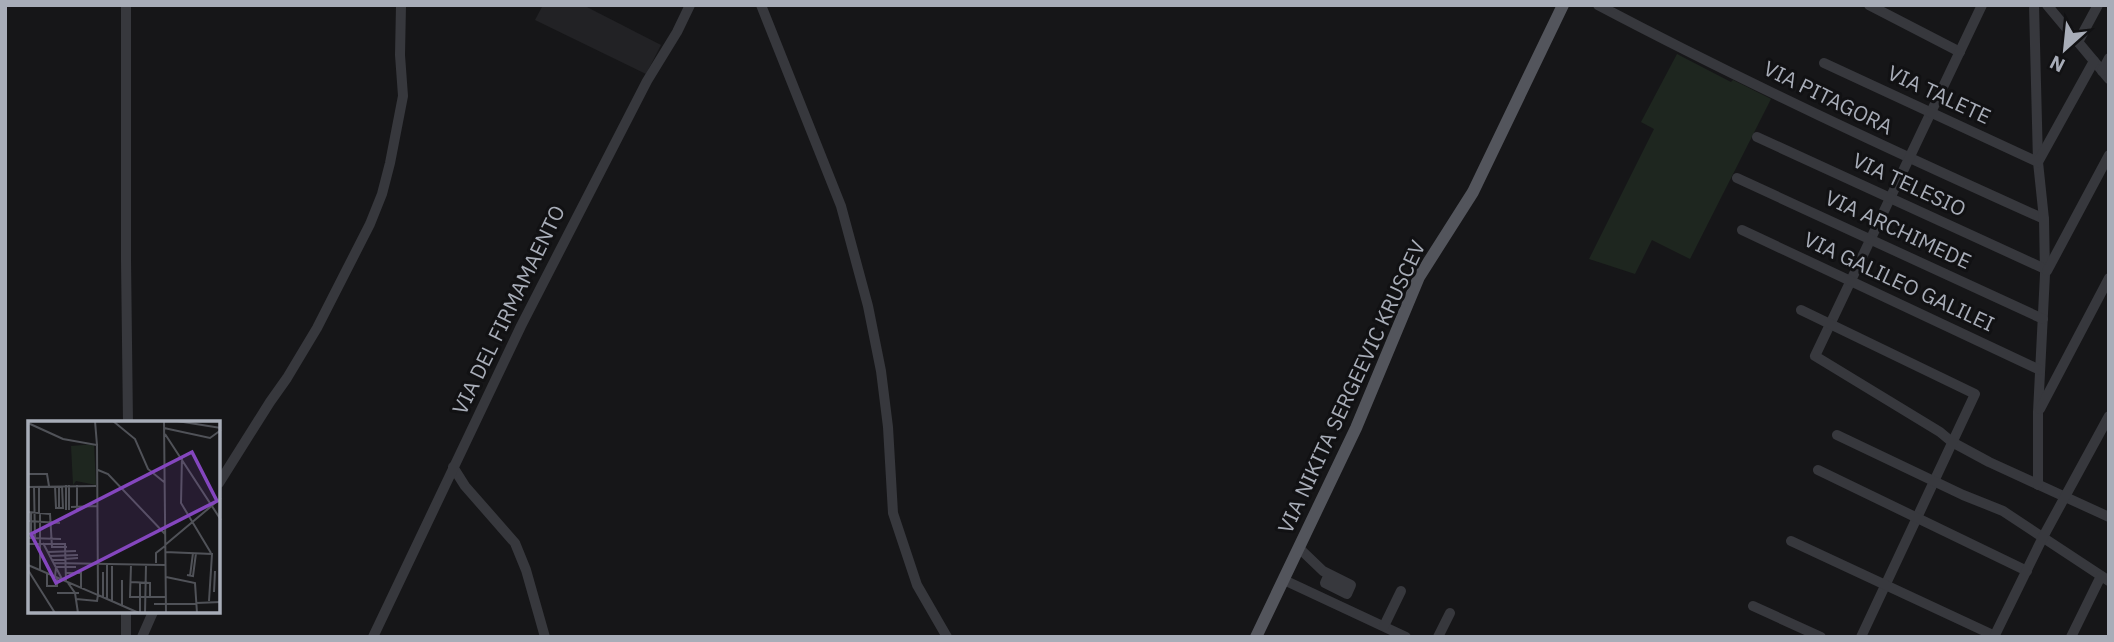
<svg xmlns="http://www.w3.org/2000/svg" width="2114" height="642" font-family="'IBM Plex Sans',sans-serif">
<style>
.built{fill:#222225}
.green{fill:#1e261f}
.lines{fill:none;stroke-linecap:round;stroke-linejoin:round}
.minor{stroke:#37383d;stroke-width:10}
.major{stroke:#53555c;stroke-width:12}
.labels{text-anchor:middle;stroke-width:6;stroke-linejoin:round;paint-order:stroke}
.street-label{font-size:21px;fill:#a8adb8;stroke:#111113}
.inset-road{fill:none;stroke:#505258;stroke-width:2}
.view{fill:#8446be;fill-opacity:0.15;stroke:#8446be;stroke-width:3.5}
.inset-edge{fill:none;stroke:#a8adb8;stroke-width:3.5}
</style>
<rect width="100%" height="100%" fill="#161618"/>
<!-- built -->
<polygon class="built" points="543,5 583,5 661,45 646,74 535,20"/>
<!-- green -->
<polygon class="green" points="1677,54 1731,82 1733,80 1771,99 1690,259 1652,240 1635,274 1589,259 1654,129 1641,122"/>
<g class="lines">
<!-- minor -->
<g class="minor">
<polyline points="126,5 126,260 128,423"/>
<polyline points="761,5 841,206 868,306 881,371 888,427 893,513 917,585 947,637"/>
<path d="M1598 5C1744 82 1893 151 2044 219"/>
<polyline points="1869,5 1960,52"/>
<polyline points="1982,5 1815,356 1940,432 1952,442 1989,462 2109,517"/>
<polyline points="2034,5 2038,162 2044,219 2045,274 2038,412 2038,485"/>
<polyline points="2047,5 2109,79"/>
<polyline points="2078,42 2098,5"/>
<polyline points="1824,63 2038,162 2094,61"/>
<polyline points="2102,71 2109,58"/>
<polyline points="1757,137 2045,269"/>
<polyline points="1737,178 2043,319"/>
<polyline points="1742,230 2040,370"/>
<polyline points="2047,271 2109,155"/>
<polyline points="1801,310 1975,394 1861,637"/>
<polyline points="2040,409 2109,278"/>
<polyline points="1837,435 1963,495 2003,511 2109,581"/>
<polyline points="453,467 465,486 515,543 526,570 545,637"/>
<polyline points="1818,470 2027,571"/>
<polyline points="219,483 270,402 287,378 317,328 370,224 382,194 390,163 403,96 400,55 401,5"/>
<polyline points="1791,541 1995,636"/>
<polyline points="1299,548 1323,571 1351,585 1347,594 1325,583 1329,574"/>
<polyline points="1284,580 1406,637"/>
<polyline points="1753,606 1821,637"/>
<polyline points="126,612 126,637"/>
<polyline points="1384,626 1401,591"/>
<polyline points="142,637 153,612"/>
<polyline points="373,637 521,326 647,81 677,32 690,5"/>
<polyline points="1438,637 1450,613"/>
<polyline points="1994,637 2043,537 2109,416"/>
<polyline points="2071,637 2101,576"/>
</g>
<!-- major -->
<polyline class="major" points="1256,637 1356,428 1419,277 1473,192 1563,5"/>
</g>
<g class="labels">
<!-- street labels -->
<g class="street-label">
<text transform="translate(1939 95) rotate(25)" y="7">VIA TALETE</text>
<text transform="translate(1828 98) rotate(26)" y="7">VIA PITAGORA</text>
<text transform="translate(1909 185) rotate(25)" y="7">VIA TELESIO</text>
<text transform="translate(1898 230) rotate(25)" y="7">VIA ARCHIMEDE</text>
<text transform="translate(1899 282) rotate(25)" y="7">VIA GALILEO GALILEI</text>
<text transform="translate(509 310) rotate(-64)" y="7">VIA DEL FIRMAMAENTO</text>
<text transform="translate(1352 387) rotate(-65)" y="7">VIA NIKITA SERGEEVIC KRUSCEV</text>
</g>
</g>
<!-- overview -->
<g transform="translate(28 421)">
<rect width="192" height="192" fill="#161618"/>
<path d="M66 23 68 64 48 60 45 64 43 25Z" fill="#1e261f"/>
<path class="inset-road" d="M67 0 69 24M85 0 107 18 120 48 136 61M136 0 138 192M149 0 193 7M0 2 35 18 69 24 70 174 111 192M136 7 182 17 193 9M137 13 193 99M154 35 153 82 183 132M70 49 80 53 137 113M0 53H19L21 65M38 64V89M41 64V89M49 64V90M6 65 7 117M27 65 28 87H35M31 65V87M34 65 35 88M0 66 68 65M11 66V93M43 86 69 85M0 91 22 93 24 126H39M3 91V117M12 93V150M0 100 32 102M0 117 33 118M15 122 34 158M0 123H37L38 161M137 124 193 77M20 131 48 130M137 131 184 133 181 180M21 135 50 134M23 139 50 137M25 142 137 144M128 142V132L137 125M79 143V177M0 144 70 174 69 180 48 178M103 144 102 176H138M0 149 27 192M38 152H53V167M19 153V165H29V157M159 154 165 155 168 132M162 155 165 132M27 156 28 146H48M138 156 167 162 169 192M103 161 122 162V176M40 162 47 172 50 192M186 171 187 150M29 172H51M75 176V151M84 181V143M168 182 193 181M126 183H168M94 184V159M112 191V162M117 192 118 144"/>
<path class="view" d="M164 31 189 80 28 162 3 113Z"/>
<rect width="192" height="192" class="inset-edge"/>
</g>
<!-- border -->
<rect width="2114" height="642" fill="none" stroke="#a8adb8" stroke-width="14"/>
<!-- north arrow -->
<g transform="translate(2065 49) rotate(207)" stroke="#111113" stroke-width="5" paint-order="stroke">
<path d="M0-5L12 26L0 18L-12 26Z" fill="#a8adb8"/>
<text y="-10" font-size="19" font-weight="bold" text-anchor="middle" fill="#a8adb8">N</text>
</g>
</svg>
